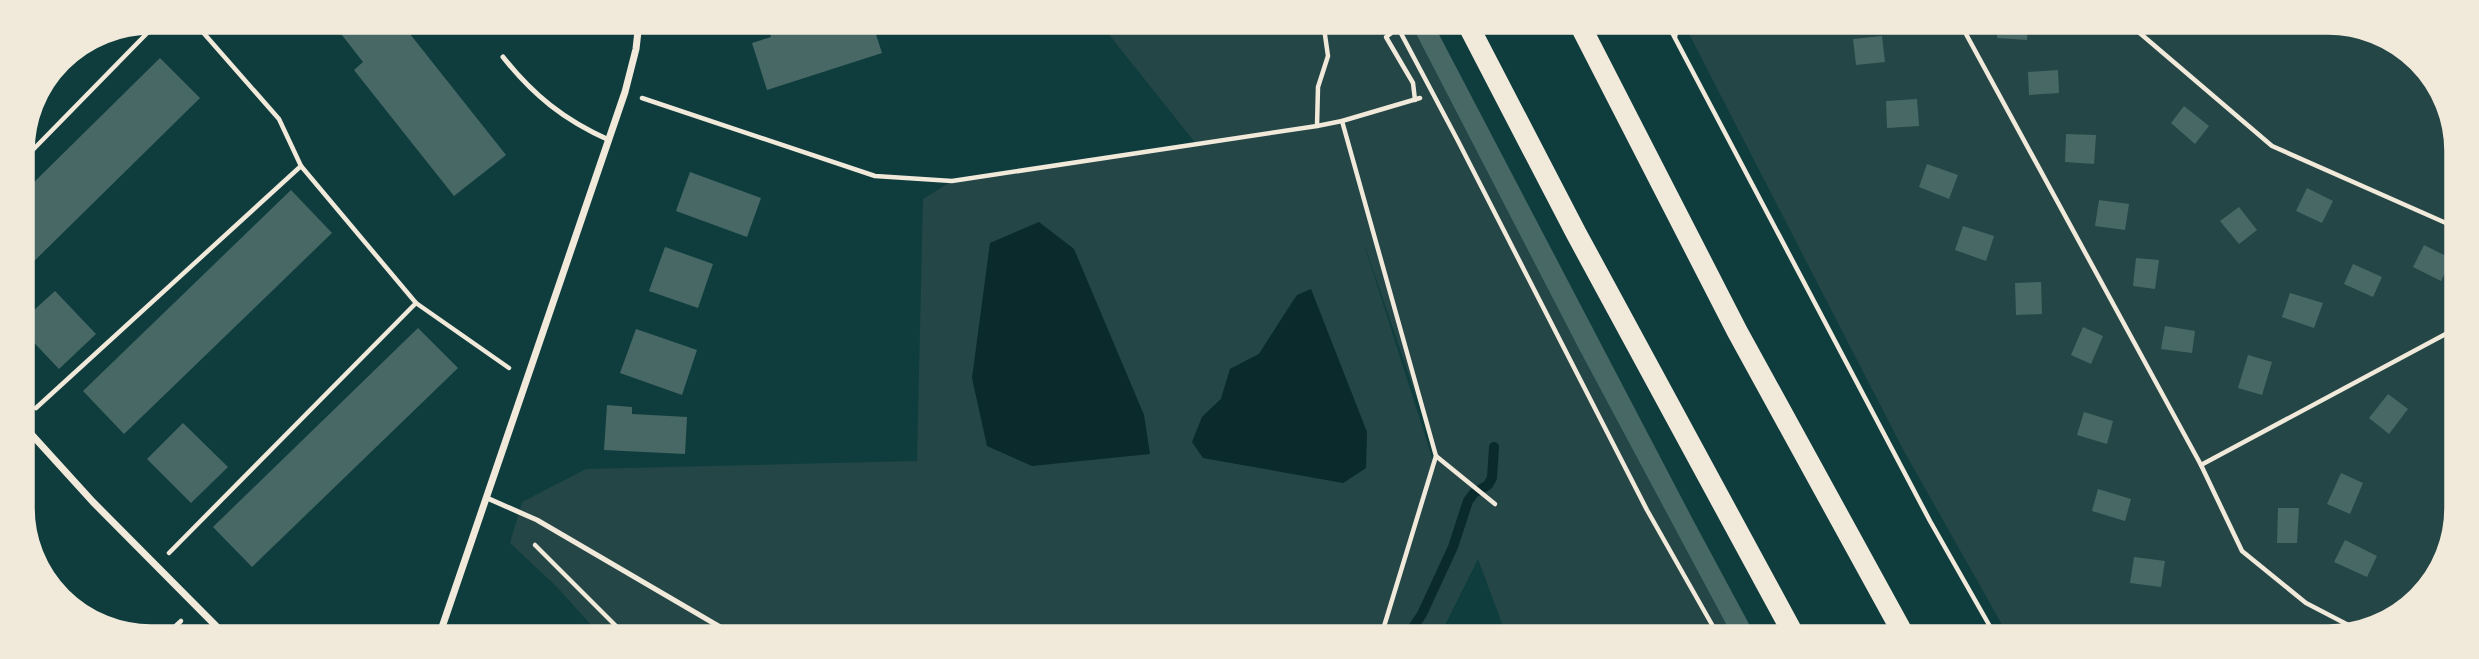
<svg xmlns="http://www.w3.org/2000/svg" width="2479" height="659" font-family="'Roboto Condensed',sans-serif">
<style>
.green{fill:#244646;fill-rule:evenodd}
.water{fill:#0a2a2b}
.lines{fill:none;stroke-linecap:round;stroke-linejoin:round}
.stream{stroke:#0a2a2b;stroke-width:10}
.building{fill:#486865}
.path{stroke:#f1e9da;stroke-width:4.5}
.service{stroke:#f1e9da;stroke-width:5}
.minor{stroke:#f1e9da;stroke-width:7}
.motorway{stroke:#f1e9da;stroke-width:21}
.rim{fill:none;stroke:#f1e9da;stroke-width:3.5}
</style>
<rect width="100%" height="100%" fill="#0f3d3e"/>
<!-- green -->
<g class="green">
<path d="M1099 22H1410L1579 349 1733 637H1507L1478 559 1439 637 601 636 556 586 510 543 522 502 586 469 917 461 923 199 952 181 1197 145ZM1365 246 1436 455V470L1365 247ZM1296 295 1203 458 1202 417 1221 399 1230 369 1259 354Z"/>
<polygon points="1690,23 2353,24 2419,59 2455,126 2455,533 2413,606 2335,638 2009,637 1904,451 1687,30"/>
</g>
<!-- water -->
<g class="water">
<polygon points="1039,222 1074,249 1144,415 1150,454 1032,466 987,446 972,378 990,243"/>
<polygon points="1311,289 1367,432 1366,468 1343,483 1203,458 1192,442 1202,417 1221,399 1230,369 1259,354 1297,295"/>
</g>
<g class="lines">
<!-- stream -->
<polyline class="stream" points="1407,637 1422,614 1453,547 1468,501 1474,493 1488,485 1492,478 1494,447"/>
</g>
<!-- building -->
<g class="building">
<polygon points="331,21 415,21 406,29 506,155 454,196 354,70 363,62"/>
<polygon points="766,22 872,22 882,53 767,90 752,43 771,37"/>
<polygon points="1410,22 1433,23 1692,518 1756,637 1733,637 1579,349"/>
<polygon points="1998,23 2028,23 2027,40 1997,38"/>
<polygon points="1882,36 1885,62 1856,65 1853,39"/>
<polygon points="160,58 200,98 22,273 22,194"/>
<polygon points="2058,70 2059,93 2029,95 2028,72"/>
<polygon points="1917,99 1919,126 1887,128 1886,101"/>
<polygon points="2184,106 2209,126 2195,144 2171,123"/>
<polygon points="2066,134 2096,135 2094,164 2065,162"/>
<polygon points="1927,164 1958,175 1949,199 1919,187"/>
<polygon points="690,172 761,198 747,237 676,211"/>
<polygon points="2307,188 2333,201 2322,223 2296,211"/>
<polygon points="291,190 332,233 124,434 83,391"/>
<polygon points="2099,200 2129,204 2125,230 2095,226"/>
<polygon points="2239,207 2257,230 2239,244 2220,221"/>
<polygon points="1963,226 1994,236 1986,261 1955,250"/>
<polygon points="2424,245 2452,259 2441,281 2413,267"/>
<polygon points="665,247 713,264 698,308 649,291"/>
<polygon points="2136,258 2159,260 2155,289 2133,286"/>
<polygon points="2353,264 2382,277 2373,297 2344,284"/>
<polygon points="2041,282 2042,314 2016,315 2015,283"/>
<polygon points="55,291 96,334 59,369 22,330 22,321"/>
<polygon points="2290,293 2323,303 2314,328 2282,317"/>
<polygon points="2165,326 2195,331 2192,353 2161,349"/>
<polygon points="2083,327 2103,336 2091,364 2071,355"/>
<polygon points="418,328 458,368 252,567 213,527"/>
<polygon points="636,329 697,350 682,395 620,373"/>
<polygon points="2248,355 2272,362 2262,395 2238,388"/>
<polygon points="2388,394 2408,409 2389,434 2369,418"/>
<polygon points="607,405 632,407 632,414 687,417 685,454 604,450"/>
<polygon points="2084,412 2113,421 2107,444 2077,435"/>
<polygon points="183,423 228,467 191,503 147,459"/>
<polygon points="2341,473 2363,483 2350,514 2327,504"/>
<polygon points="2098,489 2131,499 2125,521 2092,511"/>
<polygon points="2278,508 2299,508 2297,543 2277,543"/>
<polygon points="2345,540 2377,556 2367,577 2334,562"/>
<polygon points="2134,557 2165,561 2161,587 2130,583"/>
</g>
<g class="lines">
<!-- path -->
<g class="path">
<polyline points="193,21 279,119 301,166 416,303 509,368"/>
<polyline points="1395,22 1457,139 1647,510 1719,637"/>
<polyline points="1667,23 1930,521 1996,637"/>
<polyline points="1960,23 2201,465 2242,551 2306,603 2356,629"/>
<polyline points="2128,23 2272,146 2455,227"/>
<polyline points="1398,28 1386,37 1413,83 1415,100"/>
<polyline points="1675,37 1678,23"/>
<polyline points="642,98 875,176 952,181 1317,126 1342,121 1420,98"/>
<polyline points="1342,121 1436,456 1382,633 1378,637"/>
<polyline points="1317,126 1318,87 1328,56 1324,28 1328,22"/>
<polyline points="21,162 159,21"/>
<polyline points="36,408 301,166"/>
<polyline points="1436,456 1495,504"/>
<polyline points="2201,465 2455,329"/>
<polyline points="535,545 626,636"/>
<polyline points="169,553 416,303"/>
<polyline points="166,635 181,621"/>
</g>
<!-- service -->
<g class="service">
<path d="M503 57C533 95 564 120 609 140"/>
<polyline points="487,498 537,520 727,631"/>
</g>
<!-- minor -->
<g class="minor">
<polyline points="23,425 93,502 226,636"/>
<polyline points="439,636 625,92 636,49 639,22"/>
</g>
<!-- motorway -->
<g class="motorway">
<polyline points="1467,23 1576,233 1795,637"/>
<polyline points="1579,23 1737,331 1905,637"/>
</g>
</g>
<!-- crop -->
<path d="M0 0H2479V659H0ZM151 33H2328A118 118 0 0 1 2446 151V508A118 118 0 0 1 2328 626H151A118 118 0 0 1 33 508V151A118 118 0 0 1 151 33Z" fill="#f1e9da" fill-rule="evenodd"/>
<path class="rim" d="M151 33H2328A118 118 0 0 1 2446 151V508A118 118 0 0 1 2328 626H151A118 118 0 0 1 33 508V151A118 118 0 0 1 151 33Z"/>
</svg>
